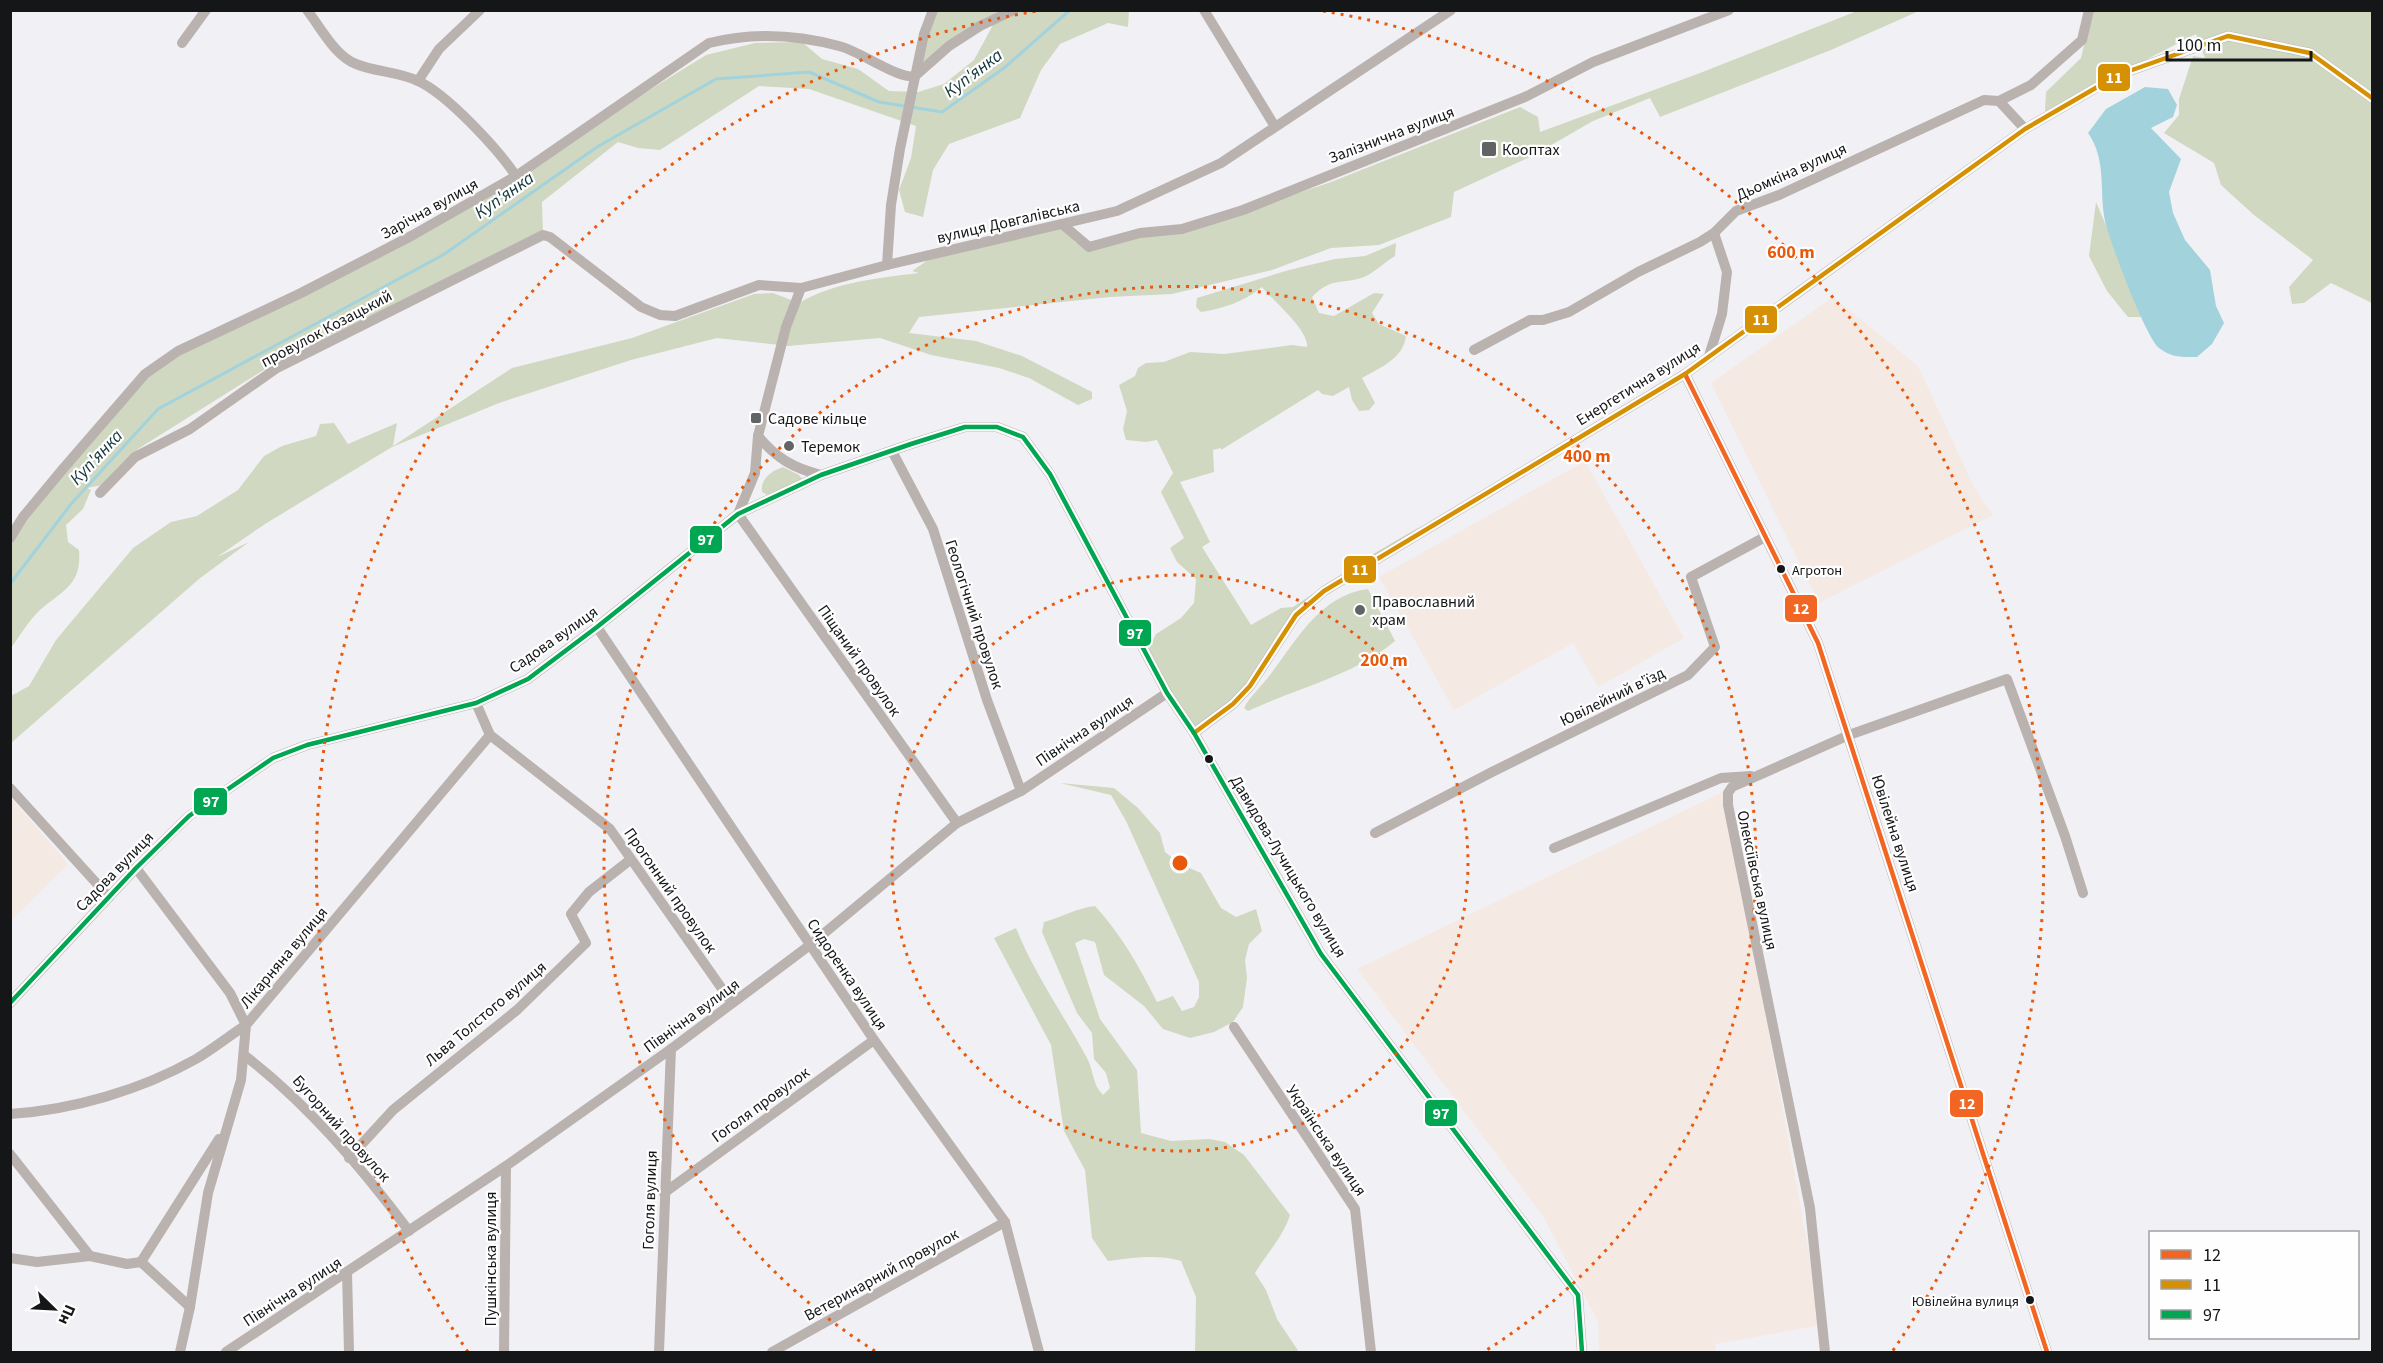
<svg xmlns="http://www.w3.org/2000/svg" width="2383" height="1363" font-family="'Source Sans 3',sans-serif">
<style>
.industrial{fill:#f4e9e3}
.green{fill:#d0d8c1}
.water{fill:#a2d3dc}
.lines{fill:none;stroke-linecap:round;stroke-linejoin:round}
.stream{stroke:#a2d3dc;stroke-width:3}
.minor{stroke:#bab2af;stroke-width:10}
.bus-1-casing{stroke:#fefefe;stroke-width:9}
.bus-2-casing{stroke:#fefefe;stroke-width:9}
.bus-3-casing{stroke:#fefefe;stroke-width:9}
.bus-1{stroke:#f26522;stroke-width:4.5}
.bus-2{stroke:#d59004;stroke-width:4.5}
.bus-3{stroke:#00a651;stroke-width:4.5}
.ring{fill:none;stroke:#e8590c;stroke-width:3;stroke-dasharray:3 6}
.poi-dot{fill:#626365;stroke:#fefefe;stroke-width:2}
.bus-dot{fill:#151618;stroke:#fefefe;stroke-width:2}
.labels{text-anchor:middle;stroke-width:4.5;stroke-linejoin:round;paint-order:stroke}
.bus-label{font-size:14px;fill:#151618;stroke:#fefefe;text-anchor:start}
.street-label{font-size:16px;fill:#151618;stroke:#fefefe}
.poi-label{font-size:16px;fill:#151618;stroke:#fefefe;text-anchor:start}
.water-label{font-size:18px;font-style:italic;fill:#14363c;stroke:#fefefe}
.centre{fill:#e8590c;stroke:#fefefe;stroke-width:3}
.ring-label{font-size:18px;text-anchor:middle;font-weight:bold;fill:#e8590c;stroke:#fefefe;stroke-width:4.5;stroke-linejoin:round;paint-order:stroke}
.line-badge{stroke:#fefefe;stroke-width:2}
.badge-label{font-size:16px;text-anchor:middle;font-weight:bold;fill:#fff}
</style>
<rect width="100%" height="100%" fill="#f1f1f5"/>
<!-- industrial -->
<g class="industrial">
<polygon points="1833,297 1918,366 1975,489 1993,515 1819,603 1711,383"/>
<polygon points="1585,461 1684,638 1598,687 1573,643 1454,710 1379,577"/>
<polygon points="1725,791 1822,1325 1715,1344 1716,1352 1599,1352 1598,1321 1544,1218 1357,969"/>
<polygon points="10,797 68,864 11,921 10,921"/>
</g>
<!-- green -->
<g class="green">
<path d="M933 11H1129L1128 27 1108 23 1060 44 1041 70 1020 118 949 144 933 170 923 217 905 212 899 190 911 158 916 126 809 89 759 86 660 150 638 148 618 142 542 202 543 235 278 361 138 449 109 484 87 488 91 490 83 509 66 525 68 542 79 550C82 585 63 590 40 610 29 620 20 636 11 648V538L157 363 444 217 706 55 755 43 802 42 822 59 858 69 889 91 918 92 944 84 974 60 994 23 966 35 915 76Z"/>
<path d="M1857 11H1919L1831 50 1660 117 1650 98 1593 121 1534 155 1454 192 1451 217 1379 245 1331 248 1272 270 1172 294 1110 297 919 317 909 333 976 341 1022 356 1092 392V399L1078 405 1029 378 999 368 931 355 880 338 788 346 717 338 631 360 499 403 392 447 265 524 217 557 249 542 199 579 11 743V696L29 686 56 640 133 548 171 522 197 516 238 490 264 456 282 446 316 436 320 424 334 423 348 444 397 423 393 446 512 368 632 338 754 294 773 293 799 303C834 282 879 278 919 273L912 271 928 260 1059 227 1076 243 1196 228 1331 182 1520 107 1538 117 1540 132 1700 73Z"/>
<polygon points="2092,11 2372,11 2372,303 2331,283 2304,303 2292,304 2289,287 2313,260 2254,215 2221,185 2214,163 2164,133 2179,115 2179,99 2193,56 2205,58 2196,34 2124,71 2061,108 2045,111 2046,92 2081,58"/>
<polygon points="2096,202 2145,317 2128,317 2107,291 2089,256"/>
<path d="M1396 243 1395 256C1385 262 1375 272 1364 277 1343 285 1332 276 1312 297L1319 313 1334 316 1374 293 1384 294 1372 313 1379 324 1406 336C1403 359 1381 367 1362 378L1375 403 1369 410 1359 411 1352 400 1349 387 1333 396 1322 394 1318 390 1221 450V448L1213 450 1214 472 1180 482 1210 542 1202 547 1251 625 1281 608 1293 607 1368 557 1421 526 1296 615 1251 684 1194 733 1146 655 1156 634 1181 618 1194 603 1196 579 1177 562 1170 548 1184 538 1161 492 1173 473 1157 440 1146 442 1126 440 1123 429 1127 411 1119 385 1135 376 1138 368 1146 363 1164 362 1190 352 1224 354 1292 345 1307 347C1309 330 1273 301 1262 287 1243 302 1225 308 1201 312L1196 307 1197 298 1289 270 1335 259 1365 256Z"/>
<path d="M783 467 799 475 803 480 769 496 762 492C760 479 771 471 783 467Z"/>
<path d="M1368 589 1395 641C1353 676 1297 688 1248 711L1244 708C1250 696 1262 686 1270 675 1296 641 1320 595 1368 589Z"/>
<path d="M1060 783 1114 788 1138 808 1160 833 1165 852 1180 864 1201 873 1221 908 1236 917 1256 909 1262 931 1249 944 1245 960 1247 978 1243 1007 1233 1022 1214 1032 1190 1038 1163 1029 1144 1006 1104 975 1095 942 1084 939 1075 943 1100 1019 1137 1070 1141 1133 1171 1141 1209 1139 1225 1142 1244 1155 1290 1215C1283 1237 1267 1253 1255 1273L1266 1290 1277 1319 1299 1352H1195L1196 1297 1181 1261C1155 1254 1134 1258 1108 1261L1092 1238 1085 1170 1064 1131 1051 1045 994 938 1016 928C1035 975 1063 1014 1087 1058 1094 1071 1092 1084 1103 1095L1110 1088 1106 1073 1094 1059 1092 1033 1077 1013 1042 932 1044 922C1062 917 1077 908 1095 906 1121 934 1140 968 1157 1002L1173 996 1182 1011 1194 1007 1199 997V982L1126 821 1111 795Z"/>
</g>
<!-- water -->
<path class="water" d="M2145 87 2168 89 2177 105 2173 117 2151 128 2181 159 2169 192 2173 213 2185 240 2210 270 2216 306 2224 323 2212 344 2197 357C2182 357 2172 358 2159 348 2146 338 2109 240 2105 221 2099 191 2107 160 2088 133L2106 109Z"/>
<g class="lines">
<!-- stream -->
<polyline class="stream" points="10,584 71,504 158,409 443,255 597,147 716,79 809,72 879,102 942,112 1004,68 1070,10"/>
<!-- minor -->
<g class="minor">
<path d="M307 10C321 28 335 56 356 64 376 72 399 72 418 81 447 94 498 149 516 176"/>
<polyline points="1204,10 1274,125"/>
<polyline points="182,43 206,10"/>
<polyline points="418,81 439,49 480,10"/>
<polyline points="1999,101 2031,85 2082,40 2089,10"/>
<polyline points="1062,224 1089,247 1140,233 1182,229 1243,210 1525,97 1593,62 1729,10"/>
<polyline points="887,265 891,205 900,149 924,34 933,10"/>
<path d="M801 288 786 327 758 436C776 458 793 468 821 475"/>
<polyline points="1474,350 1530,320 1543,320 1569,312 1638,272 1700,242 1714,233 1736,211 1779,195 1984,100 1999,101 2025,129"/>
<polyline points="1709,356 1722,314 1727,272 1714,233"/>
<polyline points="1685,374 1818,643 2047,1352"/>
<polyline points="758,436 755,473 738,514 957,823"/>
<polyline points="892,451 933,529 987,700 1021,791"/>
<polyline points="100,493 135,457 190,429 277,368 543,235 550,237 641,307 660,315 675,316 759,285 801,288 887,265 1117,211 1221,163 1451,10"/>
<path d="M10 538 23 517 62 470 145 374 178 351 301 293 413 235 516 176 709 43C753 32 795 34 839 46 860 51 899 80 915 76L949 46 980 26 1014 10"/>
<polyline points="597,627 874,1040 1005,1222 1039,1352"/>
<polyline points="476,703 490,735 610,829 732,1003"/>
<polyline points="1194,733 1233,704 1250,686 1296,615 1324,591 1685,374 2025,129 2118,75 2228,36 2310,53 2372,98"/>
<polyline points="10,788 109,897"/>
<polyline points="1375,833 1492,772 1688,675 1715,647 1691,577 1765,537"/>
<polyline points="1554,848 1721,778 1751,776"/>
<polyline points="136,868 230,993 246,1025 241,1080 208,1193 190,1307 180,1352"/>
<polyline points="10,1003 136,868 189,816 273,758 307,745 476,703 528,679 597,627 738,514 821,475 911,444 965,427 997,427 1023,437 1050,474 1167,693 1194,733 1321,954 1578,1295 1582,1352"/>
<polyline points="1234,1027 1355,1209 1371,1352"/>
<path d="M244 1055C307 1103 361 1167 409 1231"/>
<path d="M10 1114C73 1110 141 1090 196 1059 213 1049 229 1036 246 1025L490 735"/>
<polyline points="10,1154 90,1256 127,1264 141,1262 190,1307"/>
<polyline points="349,1158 393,1110 517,1010 586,943 571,914 589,892 630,860"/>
<polyline points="664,1193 874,1040"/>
<polyline points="10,1258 37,1262 90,1256"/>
<polyline points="141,1262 219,1139"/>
<polyline points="347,1272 349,1352"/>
<polyline points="226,1352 506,1166 671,1049 810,945 957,823 1021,791 1167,693"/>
<polyline points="504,1352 506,1166"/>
<polyline points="659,1352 671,1049"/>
<polyline points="772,1352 1005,1222"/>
<polyline points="1825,1352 1810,1208 1728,805 1728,793 1732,787 1849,735 2007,679 2065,836 2083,893"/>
</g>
<defs>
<polyline id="bus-1" points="1685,374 1818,643 2047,1352"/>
<polyline id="bus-2" points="1194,733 1233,704 1250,686 1296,615 1324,591 1685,374 2025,129 2118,75 2228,36 2310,53 2372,98"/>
<polyline id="bus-3" points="10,1003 136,868 189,816 273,758 307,745 476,703 528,679 597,627 738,514 821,475 911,444 965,427 997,427 1023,437 1050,474 1167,693 1194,733 1321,954 1578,1295 1582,1352"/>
</defs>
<!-- bus-1 casing -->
<use href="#bus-1" class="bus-1-casing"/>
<!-- bus-2 casing -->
<use href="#bus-2" class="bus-2-casing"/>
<!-- bus-3 casing -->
<use href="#bus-3" class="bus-3-casing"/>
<!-- bus-1 -->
<use href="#bus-1" class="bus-1"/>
<!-- bus-2 -->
<use href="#bus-2" class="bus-2"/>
<!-- bus-3 -->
<use href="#bus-3" class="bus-3"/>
</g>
<!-- distance rings -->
<g class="ring">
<circle cx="1180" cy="863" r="288"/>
<path d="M875 1351A576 576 0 1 1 1485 1351"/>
<path d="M468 1352A864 864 0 0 1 1037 11M1323 11A864 864 0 0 1 1892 1352"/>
</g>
<!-- markers -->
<g class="poi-dot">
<rect x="1481" y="141" width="16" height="16" rx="3"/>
<rect x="750" y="412" width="12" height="12" rx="3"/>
<circle cx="789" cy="446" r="6"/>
<circle cx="1360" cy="610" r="6"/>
</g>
<g class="bus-dot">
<circle cx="1781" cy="569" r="5"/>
<circle cx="1209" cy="759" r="5"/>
<circle cx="2030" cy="1300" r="5"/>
</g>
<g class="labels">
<!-- bus labels -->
<g class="bus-label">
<text x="1792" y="575">Агротон</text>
<text x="2019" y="1306" text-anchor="end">Ювілейна вулиця</text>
</g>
<!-- street labels -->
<g class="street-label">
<text transform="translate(1391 134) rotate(-21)" y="6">Залізнична вулиця</text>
<text transform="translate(1791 171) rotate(-24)" y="6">Дьомкіна вулиця</text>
<text transform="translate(429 208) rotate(-29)" y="6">Зарічна вулиця</text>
<text transform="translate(1008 221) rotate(-13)" y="6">вулиця Довгалівська</text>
<text transform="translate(326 328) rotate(-28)" y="6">провулок Козацький</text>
<text transform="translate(1638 383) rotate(-32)" y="6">Енергетична вулиця</text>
<text transform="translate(975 614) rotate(72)" y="6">Геологічний провулок</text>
<text transform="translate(553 639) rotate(-35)" y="6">Садова вулиця</text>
<text transform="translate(860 660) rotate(55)" y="6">Піщаний провулок</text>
<text transform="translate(1612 696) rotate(-26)" y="6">Ювілейний в'їзд</text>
<text transform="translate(1084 730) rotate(-34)" y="6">Північна вулиця</text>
<text transform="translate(1896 833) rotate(72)" y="6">Ювілейна вулиця</text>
<text transform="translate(1289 866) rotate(59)" y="6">Давидова-Лучицького вулиця</text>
<text transform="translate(114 871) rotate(-46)" y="6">Садова вулиця</text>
<text transform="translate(1758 880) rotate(78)" y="6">Олексіївська вулиця</text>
<text transform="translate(671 890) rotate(55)" y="6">Прогонний провулок</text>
<text transform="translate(283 957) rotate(-50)" y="6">Лікарняна вулиця</text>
<text transform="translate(848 974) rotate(56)" y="6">Сидоренка вулиця</text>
<text transform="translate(485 1013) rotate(-40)" y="6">Льва Толстого вулиця</text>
<text transform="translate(691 1015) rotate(-36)" y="6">Північна вулиця</text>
<text transform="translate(760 1104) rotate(-36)" y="6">Гоголя провулок</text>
<text transform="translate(342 1128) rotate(48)" y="6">Бугорний провулок</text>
<text transform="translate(1327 1140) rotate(56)" y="6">Українська вулиця</text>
<text transform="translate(649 1200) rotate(-88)" y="6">Гоголя вулиця</text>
<text transform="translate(490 1259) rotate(-90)" y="6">Пушкінська вулиця</text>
<text transform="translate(881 1274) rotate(-29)" y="6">Ветеринарний провулок</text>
<text transform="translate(292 1291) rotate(-33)" y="6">Північна вулиця</text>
</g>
<!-- poi labels -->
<g class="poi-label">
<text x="1502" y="155">Кооптах</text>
<text x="768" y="424">Садове кільце</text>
<text x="801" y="452">Теремок</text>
<text x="1372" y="607">Православний<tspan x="1372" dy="18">храм</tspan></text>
</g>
<!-- water labels -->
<g class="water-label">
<text transform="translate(973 73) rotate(-37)" y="6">Куп'янка</text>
<text transform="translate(504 195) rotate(-35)" y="6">Куп'янка</text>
<text transform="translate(96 457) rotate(-47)" y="6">Куп'янка</text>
</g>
</g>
<circle cx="1180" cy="863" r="9" class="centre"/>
<g class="ring-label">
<text x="1791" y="258">600 m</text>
<text x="1587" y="462">400 m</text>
<text x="1384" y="666">200 m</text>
</g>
<g class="line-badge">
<rect x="2097" y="63" width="34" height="29" rx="6" fill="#d59004"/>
<rect x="1744" y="305" width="34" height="29" rx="6" fill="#d59004"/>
<rect x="689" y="525" width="34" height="29" rx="6" fill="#00a651"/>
<rect x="1343" y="555" width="34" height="29" rx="6" fill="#d59004"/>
<rect x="1784" y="594" width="34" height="29" rx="6" fill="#f26522"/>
<rect x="1118" y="619" width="34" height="28" rx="6" fill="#00a651"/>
<rect x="193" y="787" width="35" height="29" rx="6" fill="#00a651"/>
<rect x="1949" y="1089" width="35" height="29" rx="6" fill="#f26522"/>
<rect x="1424" y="1099" width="34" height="28" rx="6" fill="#00a651"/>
</g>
<g class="badge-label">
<text x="2114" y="83">11</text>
<text x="1761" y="325">11</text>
<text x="706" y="545">97</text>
<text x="1360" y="575">11</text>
<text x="1801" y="614">12</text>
<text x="1135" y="639">97</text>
<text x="211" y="807">97</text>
<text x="1967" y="1109">12</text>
<text x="1441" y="1119">97</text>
</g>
<!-- border -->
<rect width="2383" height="1363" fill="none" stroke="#151618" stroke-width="24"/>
<!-- legend -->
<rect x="2149" y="1231" width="210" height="108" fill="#fefefe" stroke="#a1a1a2" stroke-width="1.5"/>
<rect x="2161" y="1250" width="30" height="9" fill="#f26522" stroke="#a1a1a2" stroke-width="1.5"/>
<text x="2203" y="1261" font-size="18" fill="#151618">12</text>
<rect x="2161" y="1280" width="30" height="9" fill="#d59004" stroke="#a1a1a2" stroke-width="1.5"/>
<text x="2203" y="1291" font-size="18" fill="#151618">11</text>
<rect x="2161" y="1310" width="30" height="9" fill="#00a651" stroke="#a1a1a2" stroke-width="1.5"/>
<text x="2203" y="1321" font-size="18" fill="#151618">97</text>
<!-- north arrow -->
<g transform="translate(54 1309) rotate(114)" stroke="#fefefe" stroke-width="4.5" paint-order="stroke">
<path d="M0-4.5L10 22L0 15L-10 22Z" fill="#151618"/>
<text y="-9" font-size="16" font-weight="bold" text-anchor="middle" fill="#151618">Пн</text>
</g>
<!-- scale -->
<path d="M2167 51v9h144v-9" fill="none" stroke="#151618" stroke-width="3"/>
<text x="2176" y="51" font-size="18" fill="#151618" stroke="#fefefe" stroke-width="4.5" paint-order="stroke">100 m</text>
</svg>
